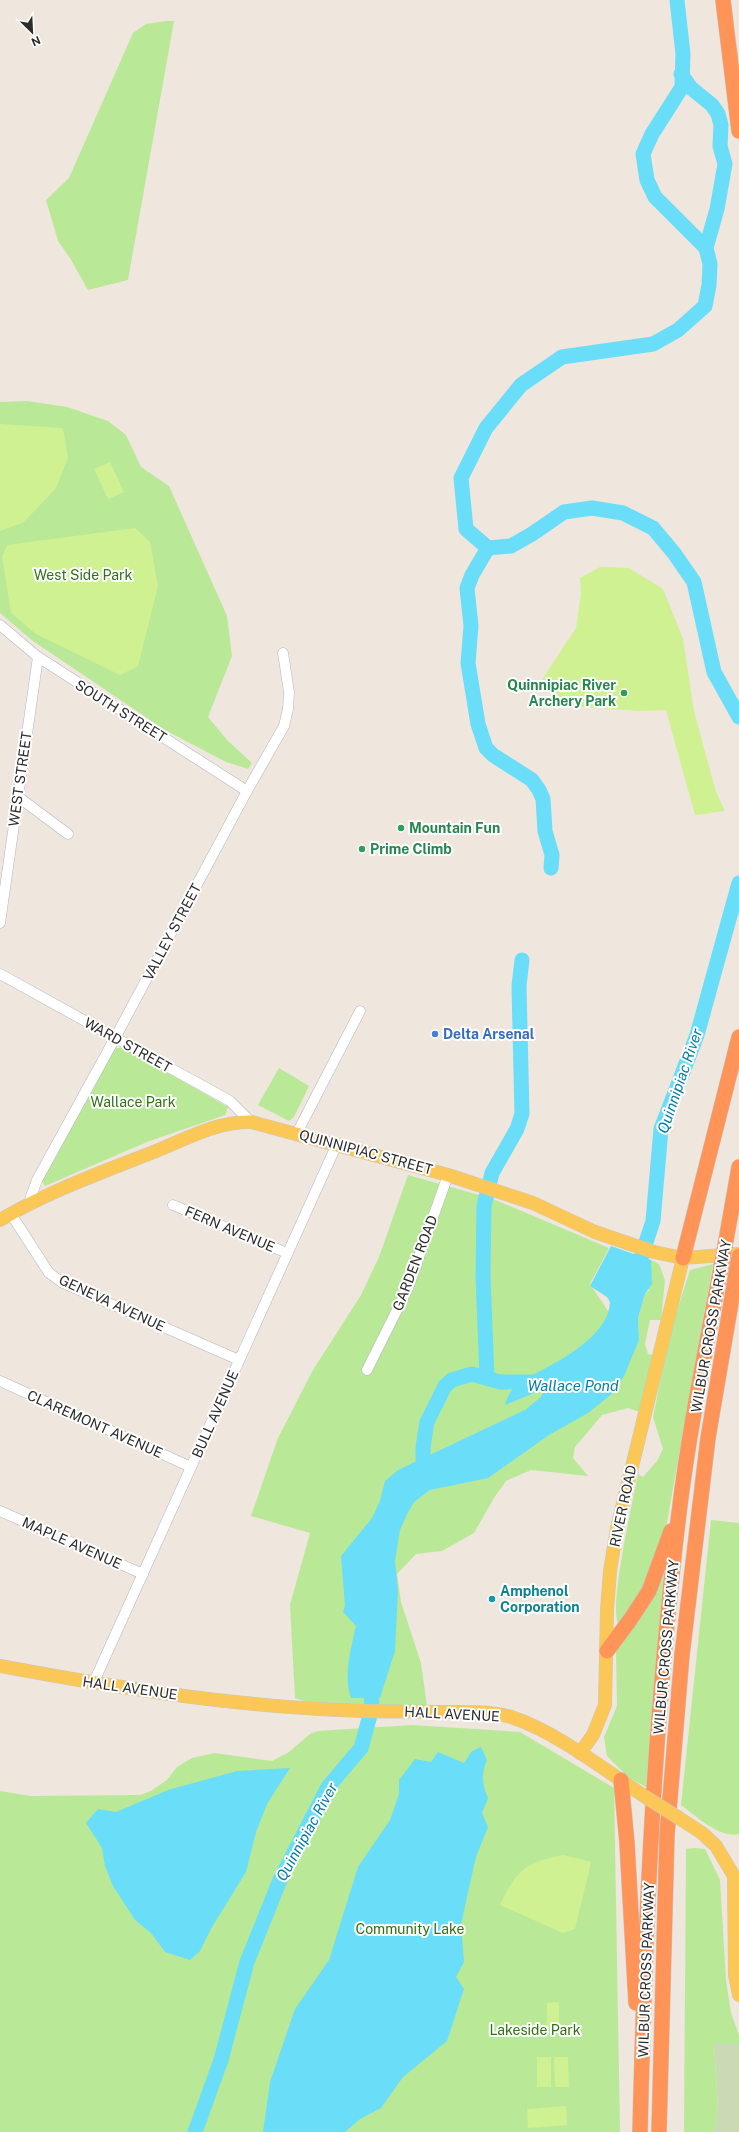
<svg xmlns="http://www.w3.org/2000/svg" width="739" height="2132" font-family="'Public Sans',sans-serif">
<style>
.green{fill:#b9e997}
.cemetery{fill:#cadab4}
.pitch{fill:#d0f192}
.water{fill:#6addf8}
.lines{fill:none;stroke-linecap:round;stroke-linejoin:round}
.river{stroke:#6addf8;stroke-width:15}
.minor-casing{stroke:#b2b6c1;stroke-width:11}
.major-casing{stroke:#c8c8c8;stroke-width:14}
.highway-casing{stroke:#c8c8c8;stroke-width:16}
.minor{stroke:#fff;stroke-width:10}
.major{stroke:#fbc857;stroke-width:13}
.highway{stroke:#ff9459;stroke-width:15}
.major-bridge-casing{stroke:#c8c8c8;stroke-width:14;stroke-linecap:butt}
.highway-bridge-casing{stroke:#c8c8c8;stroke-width:16;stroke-linecap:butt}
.major-bridge{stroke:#fbc857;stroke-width:13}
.highway-bridge{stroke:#ff9459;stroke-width:15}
.leisure-dot{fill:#2e9e5b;stroke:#fff;stroke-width:1.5}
.shop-dot{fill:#3f7fe0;stroke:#fff;stroke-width:1.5}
.culture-dot{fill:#0f9aa8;stroke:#fff;stroke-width:1.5}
.labels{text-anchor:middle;stroke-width:4;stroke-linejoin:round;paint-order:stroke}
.park-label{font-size:14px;fill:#2f7115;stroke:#fff}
.leisure-label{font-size:14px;font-weight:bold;fill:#27864d;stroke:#fff;text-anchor:start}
.street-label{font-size:14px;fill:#2c2c2c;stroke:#fff}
.shop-label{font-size:14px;font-weight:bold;fill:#366cbe;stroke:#fff;text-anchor:start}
.culture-label{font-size:14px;font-weight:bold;fill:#0d838f;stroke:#fff;text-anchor:start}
.water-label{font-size:15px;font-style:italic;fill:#037ea9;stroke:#fff}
</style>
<rect width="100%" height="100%" fill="#efe6de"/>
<!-- green -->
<g class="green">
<polygon points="166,21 174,21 128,280 88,290 70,258 58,241 46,200 69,178 133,33 146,24"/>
<polygon points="27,401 67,407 108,421 126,435 141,467 169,486 227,616 232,656 208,717 228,741 252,763 248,769 226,762 165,730 33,641 0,613 0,402"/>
<polygon points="116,1048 124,1048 228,1107 225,1115 147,1142 45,1186 42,1181 110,1055"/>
<polygon points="279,1068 309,1086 294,1117 289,1121 258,1105"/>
<polygon points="408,1175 493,1199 609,1248 590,1284 634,1350 639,1340 638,1318 645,1294 649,1290 651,1260 659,1264 665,1280 661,1320 650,1320 645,1344 648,1354 653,1355 640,1412 628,1408 602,1415 575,1447 573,1458 588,1476 531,1470 506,1481 494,1498 474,1533 442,1551 416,1554 397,1574 401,1602 421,1663 427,1706 391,1707 311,1704 295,1698 290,1605 310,1533 251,1516 278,1438 313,1370 361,1295 379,1257"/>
<path d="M713 1264 666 1528 645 1587 618 1624C609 1605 633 1500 638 1474L643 1477 657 1461 663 1449 653 1417 670 1333 690 1270Z"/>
<path d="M711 1520 739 1523V1834C720 1839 696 1816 681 1805Z"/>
<polygon points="663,1571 666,1575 654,1686 646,1787 628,1777 607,1756 604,1737 617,1706 616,1651"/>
<polygon points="412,1725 520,1732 614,1788 620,2132 0,2132 0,1791 31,1796 140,1795 151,1791 167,1780 177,1767 192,1758 214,1753 272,1761 289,1752 310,1734 318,1731"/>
<polygon points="696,1848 705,1849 720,1880 726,1980 731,2013 739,2035 739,2044 714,2044 718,2108 714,2132 684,2132 686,1849"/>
</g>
<!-- cemetery -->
<polygon class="cemetery" points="714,2043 739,2044 739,2132 714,2132 718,2108"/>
<!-- pitch -->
<g class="pitch">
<polygon points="0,424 63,428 68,458 56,488 24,522 0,531"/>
<polygon points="110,462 124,492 108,499 94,469"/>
<polygon points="135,528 150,542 158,586 138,666 120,675 36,634 11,613 2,557 7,545"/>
<polygon points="600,567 629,568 663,589 683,639 694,711 716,792 725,811 695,815 666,710 640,711 570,706 541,681 576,628 581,594 580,578"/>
<path d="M563 1855 591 1862 575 1929 563 1933 500 1905C517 1869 525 1863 563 1855Z"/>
<polygon points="559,2002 559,2028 547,2028 547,2003"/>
<rect x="537" y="2057" width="14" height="30"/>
<polygon points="554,2057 568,2057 569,2087 555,2087"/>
<polygon points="566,2106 567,2125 528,2128 527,2109"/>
</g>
<!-- water -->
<g class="water">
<path d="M611 1246 651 1260 652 1284 645 1294 638 1318 639 1340 624 1376 613 1393 588 1413 549 1435 488 1478 430 1490 414 1502 407 1514 400 1530 395 1561 398 1590 395 1651 380 1698H351C343 1675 351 1649 356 1626L343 1612 345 1606 341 1556 372 1518 380 1501 385 1481 398 1470 525 1410 541 1397 543 1392 539 1391 505 1405C510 1384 528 1378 544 1369 569 1356 609 1332 610 1302L607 1297 590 1286Z"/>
<path d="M481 1747 487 1760C481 1773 482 1785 488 1798L482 1813 488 1827 476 1857 468 1892 461 1925 464 1962 456 1977 464 1989 447 2041 403 2077 381 2108 360 2119 345 2132H263L270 2082 295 2009 329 1960 358 1867 390 1820 399 1794V1780L415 1759 431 1762 438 1752 464 1763 472 1751Z"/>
<polygon points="290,1768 267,1804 256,1832 246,1872 212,1927 200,1951 190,1960 165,1952 151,1933 135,1920 113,1886 105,1866 102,1848 86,1823 98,1809 116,1812 168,1790 237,1771"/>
</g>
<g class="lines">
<!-- river -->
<g class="river">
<polyline points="677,0 683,54 682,87 652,134 643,154 647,180 655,197 706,248 710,264 709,285 705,306 678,330 653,344 562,357 521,385 486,428 461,478 466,529 488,548 511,546 532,534 564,512 592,508 623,513 653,528 674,553 694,582 714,672 739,717"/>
<polyline points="681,74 691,88 712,105 718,114 721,125 720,146 725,164 717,209 706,248"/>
<polyline points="488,548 472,575 467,588 471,626 468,663 478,724 486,748 493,755 532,780 539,790 543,799 545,831 552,855 551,868"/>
<polyline points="635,1276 653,1221 661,1129 697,1035 739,883"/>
<polyline points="487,1377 483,1276 484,1206 492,1173 517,1129 522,1114 519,986 522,960"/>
<polyline points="423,1476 423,1447 427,1422 445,1386 452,1380 472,1374 500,1382 539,1382"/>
<polyline points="195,2132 221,2060 247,1962 280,1880 328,1787 361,1748 372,1708 370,1679"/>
</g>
<defs>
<g id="minor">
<polyline points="0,625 38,657 247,791"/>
<polyline points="17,796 68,834"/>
<polyline points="0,923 38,657"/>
<polyline points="0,974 230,1101 251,1122"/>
<polyline points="297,1133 360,1011"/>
<polyline points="28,1205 37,1180 115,1038 247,791 284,726 288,709 289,692 283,653"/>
<polyline points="173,1205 287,1253"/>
<polyline points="11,1214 49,1273 63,1283 239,1360"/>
<polyline points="367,1370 408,1288 448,1175"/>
<polyline points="0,1381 191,1467"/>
<polyline points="0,1511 143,1574"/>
<polyline points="93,1684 337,1144"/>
</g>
<g id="major">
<path d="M0 1220C49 1191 103 1172 156 1151 186 1139 218 1121 251 1122L448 1175 533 1203 595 1232 654 1252 683 1258 739 1254"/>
<path d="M0 1666C112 1687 225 1705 340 1710 374 1712 409 1711 444 1712 466 1712 490 1711 511 1717 555 1731 605 1770 644 1796"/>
<polyline points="580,1753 593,1735 605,1705 607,1610 610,1571 617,1528 683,1258"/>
<polyline points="679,1818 702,1833 716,1846 734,1876 735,1975 739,1995"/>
</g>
<g id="highway">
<polyline points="723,0 739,131"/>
<polyline points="725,1246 739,1167"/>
<polyline points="683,1258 739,1037"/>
<polyline points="607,1651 630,1620 649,1591 671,1531"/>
<polyline points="621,1780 627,1843 636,2003"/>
<path d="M640 2132C645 1925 654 1718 679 1513 689 1430 706 1348 721 1267"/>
<polyline points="659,2132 667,1834 682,1655 708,1438 739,1256"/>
</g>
</defs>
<!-- minor casing -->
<use href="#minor" class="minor-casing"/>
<!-- major casing -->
<use href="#major" class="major-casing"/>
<!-- highway casing -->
<use href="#highway" class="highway-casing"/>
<!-- minor -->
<use href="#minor" class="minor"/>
<!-- major -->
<use href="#major" class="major"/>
<!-- highway -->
<use href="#highway" class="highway"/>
<defs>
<polyline id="major-bridge" points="644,1796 679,1818"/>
<polyline id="highway-bridge" points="721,1267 725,1246"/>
</defs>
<!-- major-bridge casing -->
<use href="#major-bridge" class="major-bridge-casing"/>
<!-- highway-bridge casing -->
<use href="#highway-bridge" class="highway-bridge-casing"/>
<!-- major-bridge -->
<use href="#major-bridge" class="major-bridge"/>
<!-- highway-bridge -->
<use href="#highway-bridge" class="highway-bridge"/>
</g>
<!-- markers -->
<g class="leisure-dot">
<circle cx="624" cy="693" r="4"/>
<circle cx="401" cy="828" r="4"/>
<circle cx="362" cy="849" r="4"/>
</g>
<circle class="shop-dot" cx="435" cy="1034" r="4"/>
<circle class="culture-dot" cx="492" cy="1599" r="4"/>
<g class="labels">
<!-- park labels -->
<g class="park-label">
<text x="83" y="580">West Side Park</text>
<text x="133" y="1107">Wallace Park</text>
<text x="410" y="1934">Community Lake</text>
<text x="535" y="2035">Lakeside Park</text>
</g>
<!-- leisure labels -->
<g class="leisure-label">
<text x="616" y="690" text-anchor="end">Quinnipiac River<tspan x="616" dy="16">Archery Park</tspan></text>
<text x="409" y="833">Mountain Fun</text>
<text x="370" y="854">Prime Climb</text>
</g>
<!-- street labels -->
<g class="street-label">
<text transform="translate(121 711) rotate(32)" y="5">SOUTH STREET</text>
<text transform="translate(20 779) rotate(-82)" y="5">WEST STREET</text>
<text transform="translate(172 932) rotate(-62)" y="5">VALLEY STREET</text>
<text transform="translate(128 1045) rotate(29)" y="5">WARD STREET</text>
<text transform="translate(366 1152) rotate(15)" y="5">QUINNIPIAC STREET</text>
<text transform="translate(230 1229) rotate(23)" y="5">FERN AVENUE</text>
<text transform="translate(415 1263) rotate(-69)" y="5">GARDEN ROAD</text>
<text transform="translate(112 1303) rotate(25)" y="5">GENEVA AVENUE</text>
<text transform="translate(711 1326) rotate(-80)" y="5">WILBUR CROSS PARKWAY</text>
<text transform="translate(215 1414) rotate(-66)" y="5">BULL AVENUE</text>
<text transform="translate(95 1424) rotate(24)" y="5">CLAREMONT AVENUE</text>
<text transform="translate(623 1506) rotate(-78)" y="5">RIVER ROAD</text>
<text transform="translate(72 1543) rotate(24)" y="5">MAPLE AVENUE</text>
<text transform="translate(666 1647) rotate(-85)" y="5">WILBUR CROSS PARKWAY</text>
<text transform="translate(130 1688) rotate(8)" y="5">HALL AVENUE</text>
<text transform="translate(452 1714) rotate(3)" y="5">HALL AVENUE</text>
<text transform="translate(646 1970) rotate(-88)" y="5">WILBUR CROSS PARKWAY</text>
</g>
<!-- shop labels -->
<g class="shop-label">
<text x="443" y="1039">Delta Arsenal</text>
</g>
<!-- culture labels -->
<g class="culture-label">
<text x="500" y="1596">Amphenol<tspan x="500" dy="16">Corporation</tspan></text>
</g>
<!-- water labels -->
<g class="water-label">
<text transform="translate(680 1081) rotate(-71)" y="5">Quinnipiac River</text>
<text x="573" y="1391">Wallace Pond</text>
<text transform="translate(307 1832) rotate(-61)" y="5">Quinnipiac River</text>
</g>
</g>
<!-- north arrow -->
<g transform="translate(32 32) rotate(156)" stroke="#ffffff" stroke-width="3" paint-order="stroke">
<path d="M0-3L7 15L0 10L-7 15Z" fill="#2c2c2c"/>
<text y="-6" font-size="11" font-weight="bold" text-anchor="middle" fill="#2c2c2c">N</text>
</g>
</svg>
